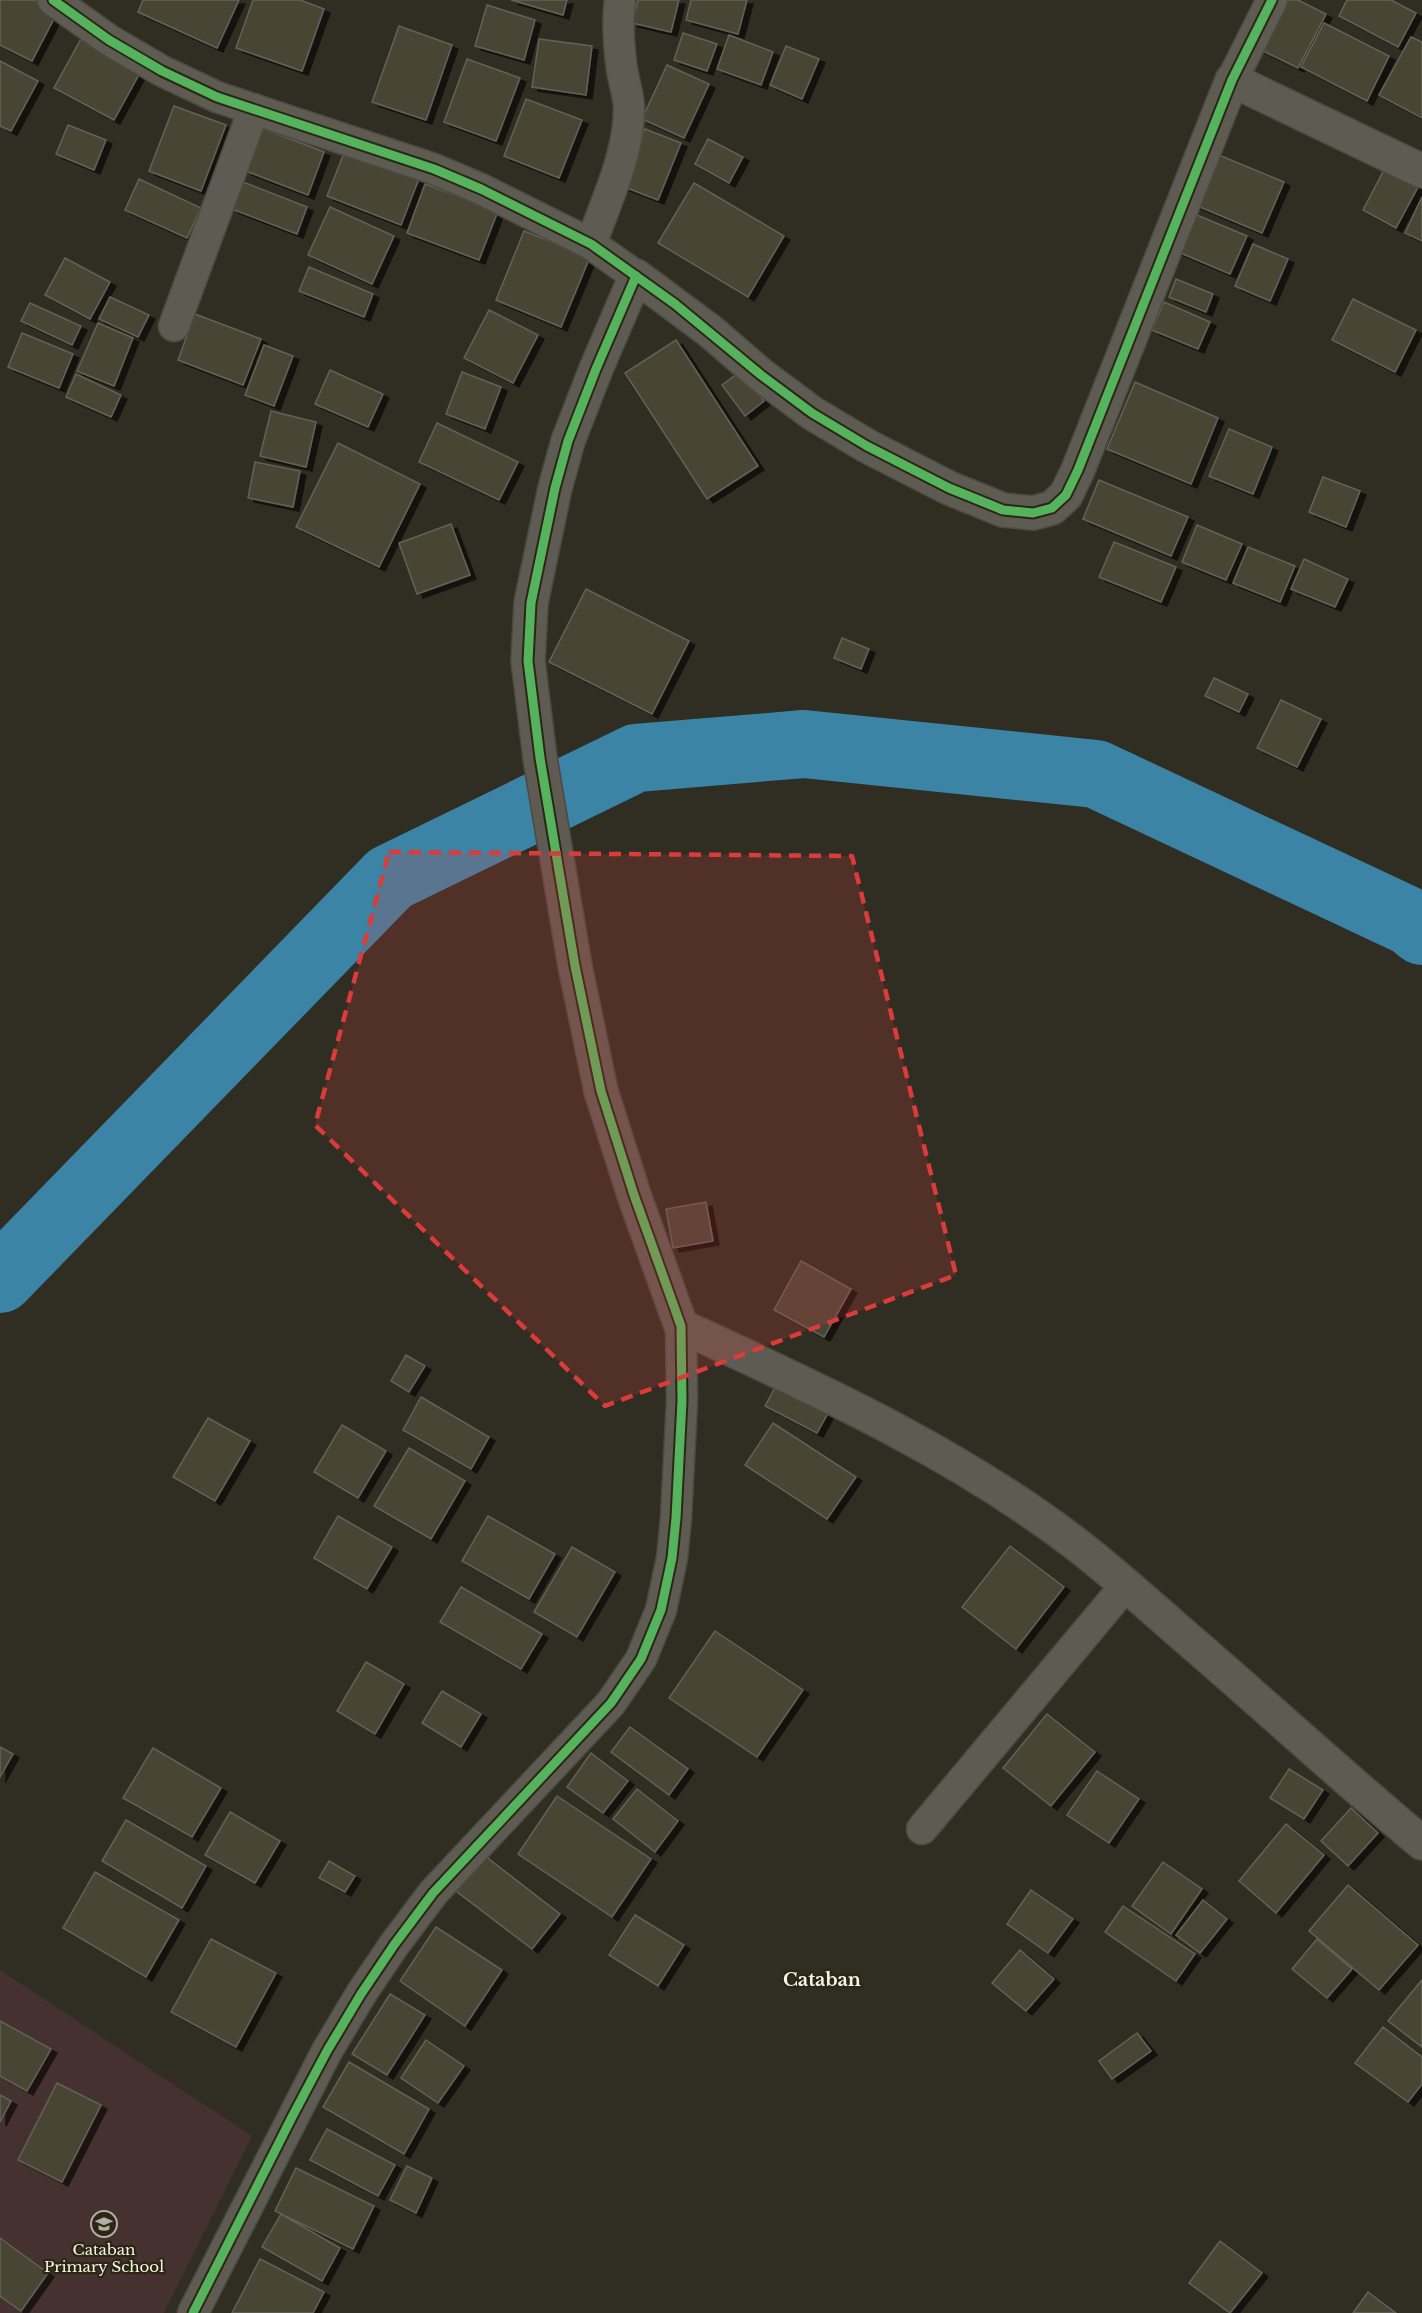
<svg xmlns="http://www.w3.org/2000/svg" width="1422" height="2313" font-family="'Libre Baskerville',serif">
<style>
.education{fill:#443130}
.lines{fill:none;stroke-linecap:round;stroke-linejoin:round}
.river{stroke:#3b84a6;stroke-width:68}
.building{fill:#494435;stroke:#646158;stroke-width:1.5;filter:url(#shadow)}
.street-casing{stroke:#4c4941;stroke-width:33}
.secondary-casing{stroke:#4c4941;stroke-width:36}
.street{stroke:#5e5b53;stroke-width:30}
.secondary{stroke:#5e5b53;stroke-width:33}
.cycleway-casing{stroke:#2c2614;stroke-width:13}
.cycleway{stroke:#56b35d;stroke-width:9}
.marked{fill:#d93c3b;fill-opacity:0.2;stroke:#d93c3b;stroke-width:4.5;stroke-dasharray:12 8;stroke-linejoin:round}
.labels{text-anchor:middle;stroke-width:4.5;stroke-linejoin:round;paint-order:stroke}
.poi-label{font-size:15px;fill:#f6f3e7;stroke:#2c2614}
.quarter-label{font-size:18px;font-weight:bold;fill:#f6f3e7;stroke:#2c2614}
</style>
<defs>
<filter id="shadow"><feDropShadow dx="6" dy="4" stdDeviation="0" flood-color="#0009"/></filter>
</defs>
<rect width="100%" height="100%" fill="#302d23"/>
<!-- education -->
<polygon class="education" points="0,1970 252,2136 164,2313 0,2313"/>
<g class="lines">
<!-- river -->
<polyline class="river" points="0,1279 390,878 636,758 804,744 1096,774 1411,922 1422,931"/>
</g>
<!-- building -->
<g class="building">
<polygon points="0,0 46,0 60,7 32,61 0,45"/>
<polygon points="143,0 239,0 217,48 138,12"/>
<polygon points="253,0 300,0 324,9 302,71 236,48"/>
<polygon points="511,0 567,0 563,15"/>
<polygon points="638,0 679,0 671,32 632,23"/>
<polygon points="691,0 747,0 738,34 686,20"/>
<polygon points="1279,0 1298,0 1326,14 1298,68 1255,47"/>
<polygon points="1347,0 1391,0 1416,13 1398,47 1339,16"/>
<polygon points="487,5 535,20 524,60 475,46"/>
<polygon points="1324,23 1389,56 1367,101 1301,67"/>
<polygon points="399,26 452,45 426,120 372,102"/>
<polygon points="683,33 717,44 707,71 674,60"/>
<polygon points="729,35 773,52 761,85 717,69"/>
<polygon points="82,37 142,69 114,120 54,88"/>
<polygon points="1411,37 1422,42 1422,118 1379,95"/>
<polygon points="539,39 592,46 586,95 532,87"/>
<polygon points="786,46 819,59 802,99 770,85"/>
<polygon points="467,59 520,78 496,141 444,122"/>
<polygon points="0,61 38,81 11,131 0,126"/>
<polygon points="667,65 709,84 684,138 642,119"/>
<polygon points="526,99 582,120 559,178 504,156"/>
<polygon points="174,106 226,125 201,191 149,171"/>
<polygon points="68,125 106,140 94,170 56,154"/>
<polygon points="262,128 324,152 308,195 246,171"/>
<polygon points="645,129 681,143 658,200 622,186"/>
<polygon points="708,139 743,157 729,183 695,164"/>
<polygon points="346,148 420,176 401,225 327,196"/>
<polygon points="1214,153 1284,182 1262,233 1193,204"/>
<polygon points="1384,170 1418,187 1396,228 1363,210"/>
<polygon points="139,179 201,208 187,238 125,210"/>
<polygon points="243,182 307,207 297,234 232,209"/>
<polygon points="694,183 784,236 748,297 658,243"/>
<polygon points="425,184 498,211 479,260 407,233"/>
<polygon points="1422,197 1422,241 1405,233"/>
<polygon points="330,207 394,236 372,284 308,255"/>
<polygon points="1192,213 1247,236 1230,274 1176,251"/>
<polygon points="524,231 590,257 561,327 496,300"/>
<polygon points="1253,244 1288,259 1270,301 1235,286"/>
<polygon points="65,258 110,282 90,319 45,295"/>
<polygon points="309,267 373,294 364,317 299,291"/>
<polygon points="1176,279 1213,294 1206,312 1169,297"/>
<polygon points="110,297 149,315 138,337 99,319"/>
<polygon points="1353,299 1416,330 1395,372 1332,340"/>
<polygon points="1164,302 1210,322 1198,349 1152,330"/>
<polygon points="30,303 81,326 72,345 21,321"/>
<polygon points="489,310 538,335 513,383 464,358"/>
<polygon points="195,314 261,339 243,385 178,360"/>
<polygon points="98,323 133,338 114,386 77,371"/>
<polygon points="22,333 73,354 59,388 8,367"/>
<polygon points="676,340 758,466 707,499 625,373"/>
<polygon points="264,345 293,356 274,406 245,395"/>
<polygon points="330,370 383,394 368,427 315,404"/>
<polygon points="741,371 764,401 745,416 722,385"/>
<polygon points="462,372 501,387 485,429 446,414"/>
<polygon points="76,374 121,395 111,417 66,397"/>
<polygon points="1135,382 1218,418 1191,484 1107,449"/>
<polygon points="271,411 316,422 306,467 260,456"/>
<polygon points="437,423 518,462 499,500 419,462"/>
<polygon points="1229,429 1272,447 1253,494 1209,476"/>
<polygon points="338,443 420,484 379,567 296,527"/>
<polygon points="255,462 300,471 293,507 248,498"/>
<polygon points="1323,477 1360,491 1346,527 1309,512"/>
<polygon points="1099,480 1188,517 1171,556 1083,519"/>
<polygon points="451,524 470,575 417,594 399,543"/>
<polygon points="1197,525 1242,544 1226,580 1182,562"/>
<polygon points="1114,542 1176,567 1161,602 1099,577"/>
<polygon points="1248,547 1295,566 1280,602 1233,583"/>
<polygon points="1304,559 1348,579 1335,607 1291,589"/>
<polygon points="586,589 689,641 652,714 549,662"/>
<polygon points="842,638 869,649 861,669 834,658"/>
<polygon points="1214,678 1248,694 1239,712 1205,696"/>
<polygon points="1281,700 1321,719 1297,767 1257,748"/>
<polygon points="706,1202 713,1241 673,1248 666,1209"/>
<polygon points="801,1261 851,1289 824,1337 774,1310"/>
<polygon points="406,1355 425,1366 409,1392 391,1381"/>
<polygon points="776,1386 828,1413 817,1433 765,1406"/>
<polygon points="421,1397 489,1437 471,1469 403,1430"/>
<polygon points="208,1418 250,1441 215,1501 173,1477"/>
<polygon points="773,1423 856,1477 827,1519 745,1465"/>
<polygon points="342,1425 386,1451 358,1498 314,1472"/>
<polygon points="409,1448 465,1481 431,1539 374,1506"/>
<polygon points="338,1516 392,1547 367,1589 314,1558"/>
<polygon points="488,1516 555,1554 529,1599 462,1561"/>
<polygon points="1010,1546 1064,1587 1016,1649 962,1607"/>
<polygon points="572,1547 615,1572 577,1637 534,1612"/>
<polygon points="461,1587 542,1634 521,1669 440,1622"/>
<polygon points="715,1631 803,1690 757,1757 669,1698"/>
<polygon points="366,1662 404,1684 375,1734 337,1711"/>
<polygon points="442,1691 481,1714 461,1747 422,1723"/>
<polygon points="1047,1714 1095,1752 1051,1806 1003,1768"/>
<polygon points="630,1727 688,1769 669,1795 611,1752"/>
<polygon points="0,1747 13,1754 0,1777"/>
<polygon points="153,1748 221,1788 192,1837 123,1798"/>
<polygon points="591,1753 628,1781 603,1813 567,1787"/>
<polygon points="1289,1769 1323,1790 1304,1819 1270,1798"/>
<polygon points="1097,1771 1139,1799 1109,1843 1067,1815"/>
<polygon points="637,1789 678,1821 655,1852 613,1819"/>
<polygon points="557,1796 651,1859 612,1917 518,1854"/>
<polygon points="1351,1808 1378,1833 1348,1866 1321,1841"/>
<polygon points="230,1812 280,1841 255,1883 205,1855"/>
<polygon points="126,1820 206,1866 182,1908 102,1861"/>
<polygon points="1286,1824 1324,1855 1276,1913 1239,1881"/>
<polygon points="484,1855 560,1914 532,1949 456,1891"/>
<polygon points="329,1861 355,1876 345,1892 319,1878"/>
<polygon points="1163,1862 1202,1889 1171,1934 1132,1906"/>
<polygon points="95,1872 179,1920 146,1977 63,1928"/>
<polygon points="1348,1885 1418,1945 1379,1990 1309,1931"/>
<polygon points="1031,1890 1073,1919 1048,1953 1007,1924"/>
<polygon points="1203,1900 1227,1919 1200,1953 1176,1935"/>
<polygon points="1123,1906 1195,1954 1176,1981 1105,1932"/>
<polygon points="635,1915 684,1945 658,1986 609,1955"/>
<polygon points="436,1927 502,1970 465,2026 400,1981"/>
<polygon points="211,1939 276,1973 236,2047 171,2012"/>
<polygon points="1317,1939 1352,1969 1327,1998 1292,1969"/>
<polygon points="1020,1950 1054,1979 1026,2011 992,1983"/>
<polygon points="1422,1980 1422,2047 1388,2021"/>
<polygon points="390,1994 425,2015 387,2075 352,2054"/>
<polygon points="0,2021 51,2049 27,2091 0,2076"/>
<polygon points="1383,2027 1422,2057 1422,2084 1408,2102 1355,2063"/>
<polygon points="1137,2033 1151,2051 1112,2079 1099,2061"/>
<polygon points="426,2040 464,2066 438,2103 401,2078"/>
<polygon points="349,2062 429,2109 404,2154 323,2107"/>
<polygon points="57,2083 101,2105 62,2182 18,2160"/>
<polygon points="0,2095 11,2101 0,2122"/>
<polygon points="327,2129 395,2165 378,2196 310,2160"/>
<polygon points="407,2166 432,2178 416,2213 390,2200"/>
<polygon points="296,2168 374,2206 353,2249 275,2211"/>
<polygon points="281,2214 340,2248 322,2281 262,2247"/>
<polygon points="0,2238 48,2273 21,2311 0,2296"/>
<polygon points="1220,2241 1262,2273 1230,2313 1189,2283"/>
<polygon points="260,2259 324,2292 313,2313 232,2313"/>
<polygon points="1368,2292 1396,2313 1353,2313"/>
</g>
<g class="lines">
<defs>
<g id="street">
<polyline points="53,0 109,40 162,71 217,97 434,169 481,189 591,244 636,276"/>
<polyline points="1232,80 1272,0"/>
<path d="M591 244C606 201 630 153 629 106 628 94 624 82 622 70 619 48 617 22 620 0"/>
<polyline points="174,326 254,109"/>
<polyline points="922,1829 1126,1585"/>
<polyline points="193,2313 327,2051 361,1994 394,1945 433,1893 611,1703 641,1659 661,1610 672,1558 676,1518 682,1401 681,1326"/>
</g>
<path id="secondary" d="M1422 171 1232 80 1078 470 1066 495 1052 508 1033 513 1003 510 949 488 867 446 812 413 761 375 710 331 636 276 596 369 568 441 555 488 531 603 528 661 540 758 575 966 601 1091 634 1195 681 1326C817 1389 956 1452 1076 1544 1110 1570 1142 1599 1174 1627 1257 1698 1338 1773 1422 1843"/>
</defs>
<!-- street casing -->
<use href="#street" class="street-casing"/>
<!-- secondary casing -->
<use href="#secondary" class="secondary-casing"/>
<!-- street -->
<use href="#street" class="street"/>
<!-- secondary -->
<use href="#secondary" class="secondary"/>
<defs>
<g id="cycleway">
<polyline points="53,0 109,40 162,71 217,97 434,169 481,189 591,244 675,304 761,375 812,413 867,446 949,488 1003,510 1033,513 1052,508 1066,495 1078,470 1232,80 1272,0"/>
<polyline points="193,2313 292,2117 327,2051 361,1994 394,1945 433,1893 611,1703 641,1659 661,1610 672,1558 676,1518 682,1401 681,1326 634,1195 601,1091 575,966 540,758 528,661 531,603 555,488 568,441 596,369 636,276"/>
</g>
</defs>
<!-- cycleway casing -->
<use href="#cycleway" class="cycleway-casing"/>
<!-- cycleway -->
<use href="#cycleway" class="cycleway"/>
</g>
<!-- marked area -->
<path class="marked" d="M389 852 852 856 956 1275 605 1406 315 1125Z"/>
<!-- icons -->
<defs>
<symbol id="school-ring" viewBox="-11 -11 22 22"><circle r="9.5" fill="#2c2614" stroke="#b1aea2" stroke-width="1.5"/><path d="M0-5L7-2L0 1L-7-2ZM-4 1L0 2.5L4 1V4Q0 6-4 4Z" fill="#b1aea2"/></symbol>
</defs>
<g fill-rule="evenodd">
<use href="#school-ring" x="89" y="2209" width="30" height="30"/>
</g>
<g class="labels">
<!-- poi labels -->
<g class="poi-label">
<text x="104" y="2255">Cataban<tspan x="104" dy="17">Primary School</tspan></text>
</g>
<!-- quarter labels -->
<g class="quarter-label">
<text x="822" y="1986">Cataban</text>
</g>
</g>
</svg>
